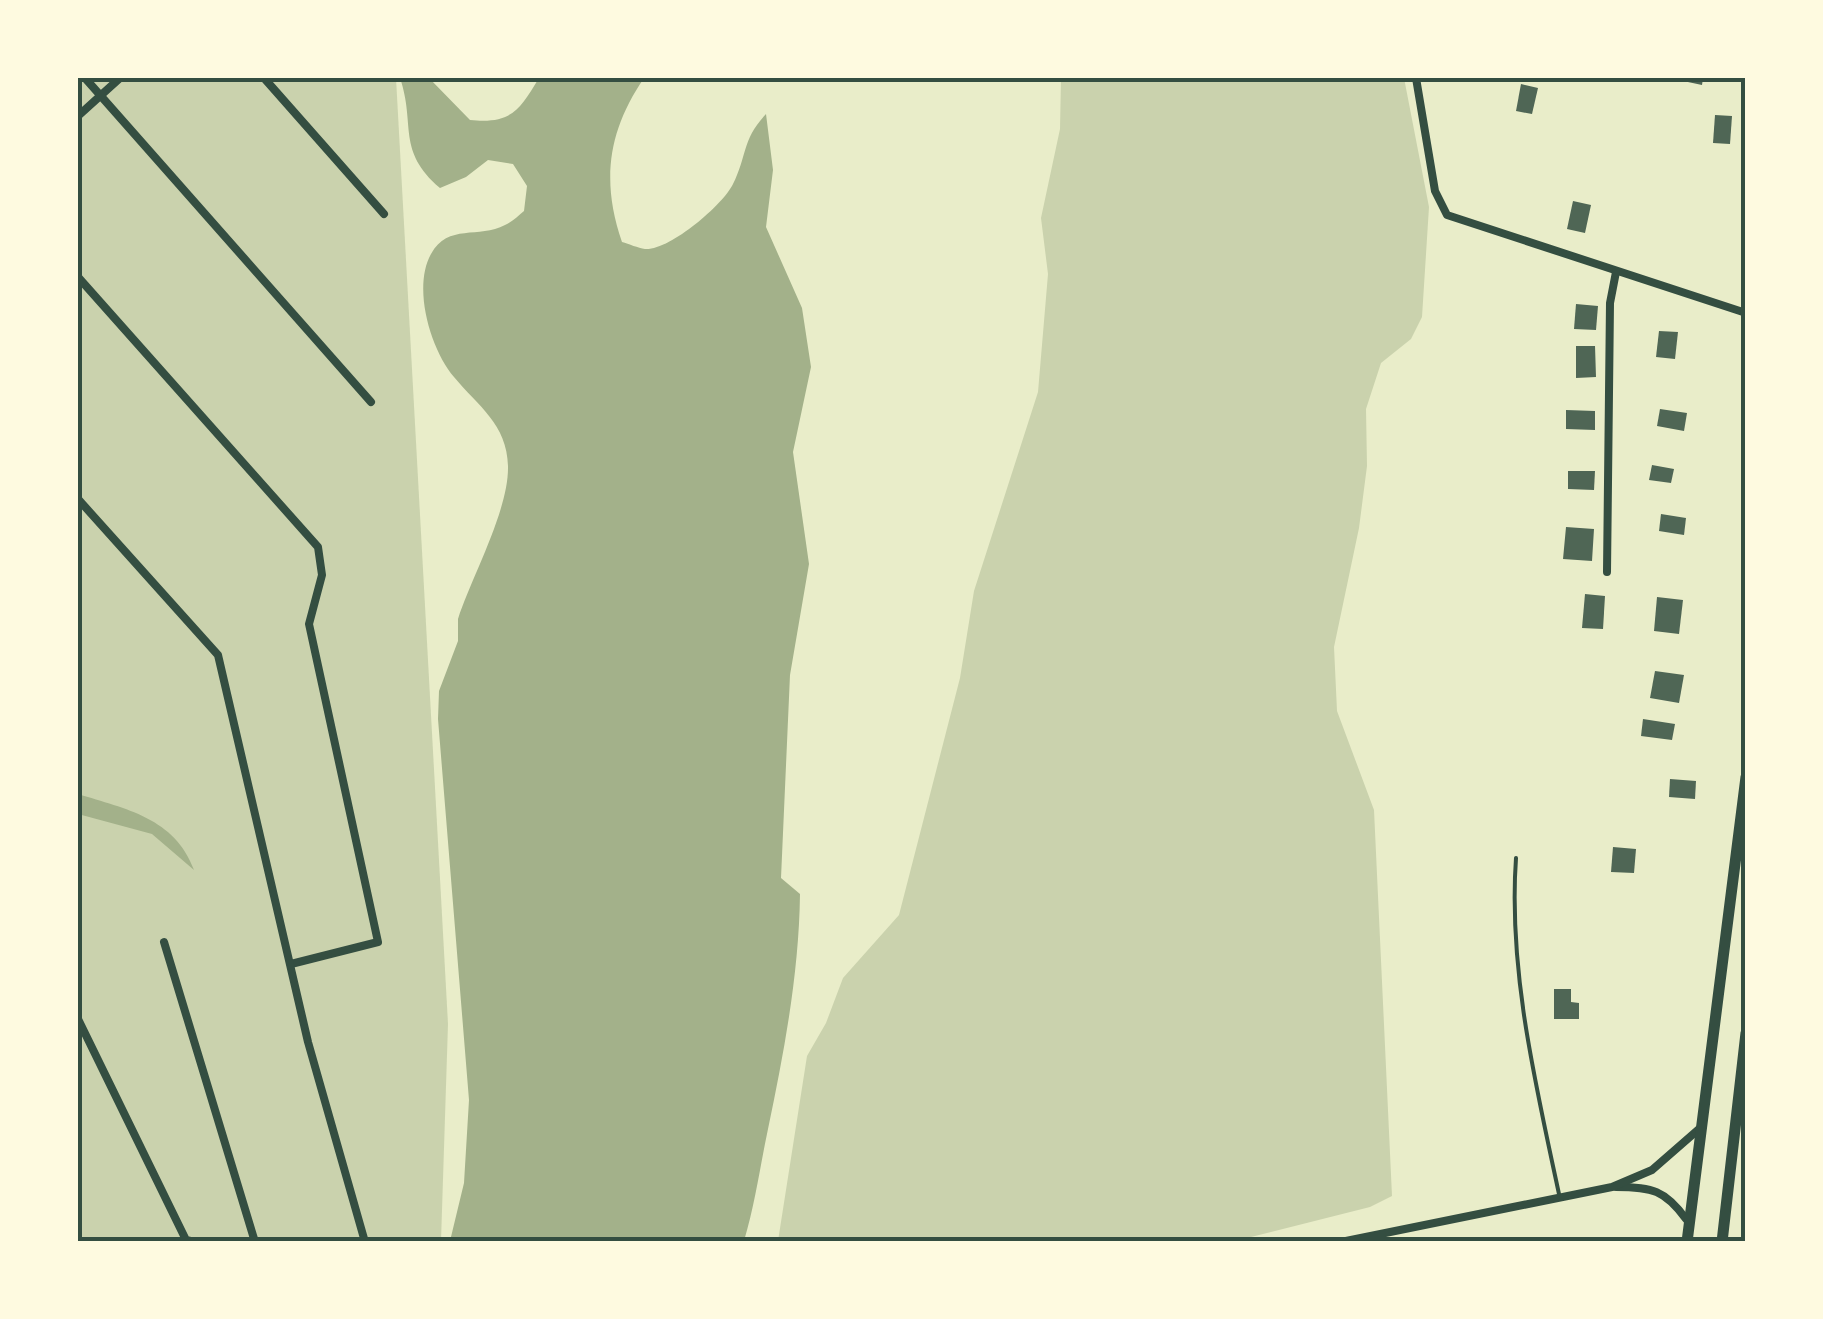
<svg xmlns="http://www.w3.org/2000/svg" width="1823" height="1319" font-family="Roboto,sans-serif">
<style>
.green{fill:#cad2ad}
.water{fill:#a3b18a}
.building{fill:#4f6655}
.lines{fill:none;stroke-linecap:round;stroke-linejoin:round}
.service{stroke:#344e41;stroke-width:4}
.minor{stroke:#344e41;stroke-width:8}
.primary{stroke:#344e41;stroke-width:11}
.neatline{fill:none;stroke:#344e41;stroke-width:4}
</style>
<rect width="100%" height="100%" fill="#e9edc9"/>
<!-- green -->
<g class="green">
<polygon points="78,78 396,78 448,1024 441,1241 78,1241"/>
<polygon points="1061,78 1404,78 1429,207 1422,317 1411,339 1381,363 1366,409 1367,466 1359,528 1334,647 1337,711 1374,810 1392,1196 1370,1207 1235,1241 778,1241 807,1056 826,1023 843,978 899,915 960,678 974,591 1038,392 1048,274 1041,218 1060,129"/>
</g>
<!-- water -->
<g class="water">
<path d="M400 78H429L470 120C511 124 519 111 539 78H644C608 131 601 181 622 242 629 244 638 248 645 249 669 251 723 205 733 184 747 156 742 139 766 114L773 170 766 227 802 308 811 367 793 452 809 564 790 675 781 878 800 894C799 974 784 1052 768 1129 760 1167 755 1204 744 1241H450L464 1183 469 1100 438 719 439 691 458 641V619C472 576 509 510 508 466 507 424 478 406 454 377 431 350 412 288 431 254 448 223 479 239 505 225 512 222 518 216 524 211L527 186 513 164 488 160 466 177 440 188C396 150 416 125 400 78Z"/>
<path d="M78 794C126 809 175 818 194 870L152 834 78 814Z"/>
</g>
<!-- building -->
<g class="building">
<polygon points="1669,78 1703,78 1702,85"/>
<polygon points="1521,84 1538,88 1532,114 1516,111"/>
<polygon points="1715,115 1732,116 1730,144 1713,143"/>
<polygon points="1573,201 1591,205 1585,233 1567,229"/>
<polygon points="1576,304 1598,306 1596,330 1574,329"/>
<polygon points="1659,331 1678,332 1675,359 1656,357"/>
<polygon points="1576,346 1595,346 1596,377 1576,378"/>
<polygon points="1660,409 1687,413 1684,431 1657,426"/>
<polygon points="1566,410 1595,411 1595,430 1566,429"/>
<polygon points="1652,465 1674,469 1671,483 1649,480"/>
<polygon points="1568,471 1595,471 1594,490 1568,489"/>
<polygon points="1661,514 1686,518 1684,535 1659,531"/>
<polygon points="1566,527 1594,529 1592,561 1563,559"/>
<polygon points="1585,594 1605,596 1603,629 1582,628"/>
<polygon points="1657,597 1683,600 1679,634 1654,631"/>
<polygon points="1655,671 1684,675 1679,703 1650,698"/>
<polygon points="1643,719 1675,724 1672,740 1641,736"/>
<polygon points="1670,779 1696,781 1695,799 1669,797"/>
<polygon points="1613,847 1636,849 1634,873 1611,872"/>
<polygon points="1554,989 1571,989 1571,1002 1579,1003 1579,1019 1554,1019"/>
</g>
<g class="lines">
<!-- service -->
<path class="service" d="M1516 858C1508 970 1536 1086 1559 1194"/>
<!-- minor -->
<g class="minor">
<polyline points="85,78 371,402"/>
<polyline points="264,78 384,214"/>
<polyline points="1416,78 1435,191 1447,215 1746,313"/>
<polyline points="78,116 120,78"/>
<polyline points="78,277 318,547 322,575 309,624 378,942 291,964"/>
<polyline points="78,499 218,655 308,1042 365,1242"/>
<polyline points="1607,572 1610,303 1616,272"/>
<polyline points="164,942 255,1242"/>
<polyline points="78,1019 186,1240 195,1242"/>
<path d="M1616 1187C1652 1187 1665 1190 1686 1219"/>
<polyline points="234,1242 240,1242"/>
<polyline points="1341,1242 1612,1187 1652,1170 1699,1129"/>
</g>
<!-- primary -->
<g class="primary">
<polyline points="1687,1242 1746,777"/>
<polyline points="1722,1242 1746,1033"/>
</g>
</g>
<!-- border -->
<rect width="1823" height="1319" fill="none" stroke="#fefae0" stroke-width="160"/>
<rect x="80" y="80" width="1663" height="1159" class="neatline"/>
</svg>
